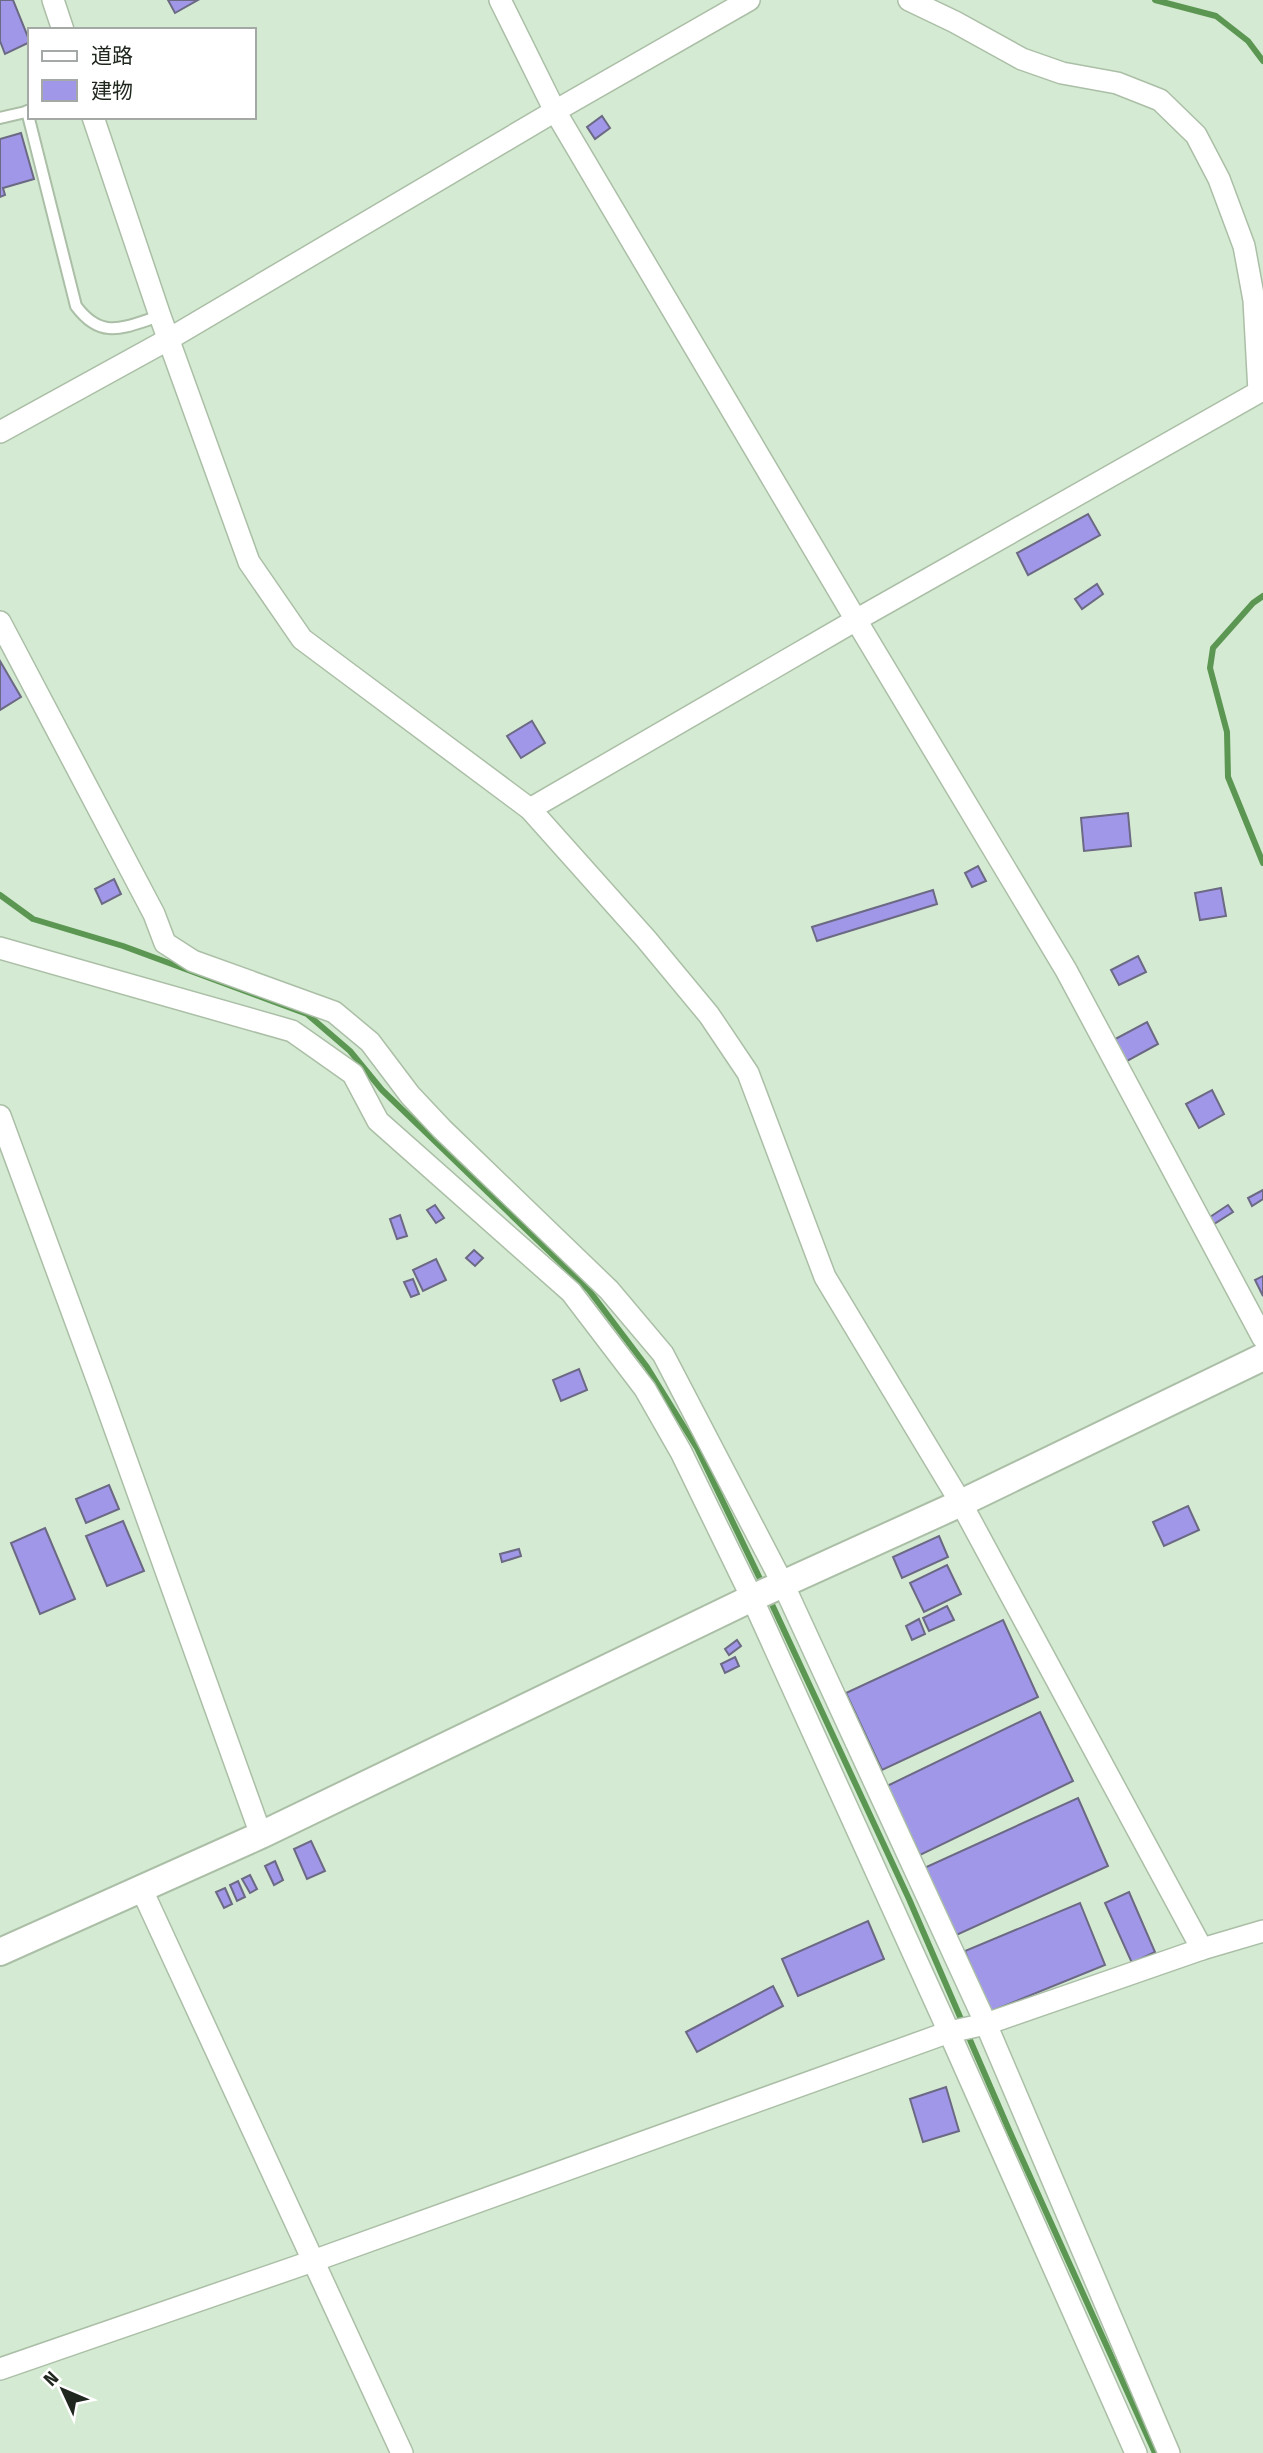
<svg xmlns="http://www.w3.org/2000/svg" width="1263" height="2453" font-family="'Fira Sans Condensed','Noto Sans JP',sans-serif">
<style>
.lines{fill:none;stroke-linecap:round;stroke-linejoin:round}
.stream{stroke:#5b9752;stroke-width:6}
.building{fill:#a097e9;stroke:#6b6983;stroke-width:2}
.service-casing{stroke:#abbfa7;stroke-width:14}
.minor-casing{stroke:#abbfa7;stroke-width:24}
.tertiary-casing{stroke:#abbfa7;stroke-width:30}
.service{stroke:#fff;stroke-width:10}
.minor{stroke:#fff;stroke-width:21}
.tertiary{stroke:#fff;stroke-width:26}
</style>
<rect width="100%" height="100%" fill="#d5ead2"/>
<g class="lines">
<!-- stream -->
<g class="stream">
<polyline points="1155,0 1216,16 1248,41 1263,61"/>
<polyline points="1263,596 1253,603 1213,648 1210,668 1227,732 1228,777 1263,863"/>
<polyline points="0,895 33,919 123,946 307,1014 350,1051 382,1090 588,1289 647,1367 697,1448 763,1585"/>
<polyline points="769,1598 909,1899 1009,2130 1155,2453"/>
</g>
</g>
<!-- building -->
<g class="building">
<polygon points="0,0 13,0 30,42 5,54 0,41"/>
<polygon points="168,0 198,0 175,13"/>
<polygon points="602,116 610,128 595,139 587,127"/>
<polygon points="21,133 34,179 3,188 5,195 0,197 0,139"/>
<polygon points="1088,514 1100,535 1028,575 1017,553"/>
<polygon points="1097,584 1103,594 1082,609 1075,599"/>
<polygon points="0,661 21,697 0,710"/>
<polygon points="532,721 545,743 521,758 507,736"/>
<polygon points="1128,813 1131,846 1084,851 1081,818"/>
<polygon points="978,866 986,881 972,887 965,873"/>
<polygon points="114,879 121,894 102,904 95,889"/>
<polygon points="1221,888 1226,916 1200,920 1195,893"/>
<polygon points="933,890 937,904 817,941 812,927"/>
<polygon points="1138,956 1146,972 1119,985 1111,970"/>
<polygon points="1147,1022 1158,1044 1118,1066 1106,1044"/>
<polygon points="1212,1090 1224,1114 1199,1128 1186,1104"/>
<polygon points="1263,1190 1263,1199 1252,1206 1248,1198"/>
<polygon points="435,1205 444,1218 436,1223 427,1210"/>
<polygon points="1228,1205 1233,1212 1214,1224 1210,1217"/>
<polygon points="400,1215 407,1236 397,1239 390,1219"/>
<polygon points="474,1250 483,1258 475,1266 466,1258"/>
<polygon points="436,1259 446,1280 423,1291 413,1270"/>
<polygon points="1263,1276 1263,1296 1255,1280"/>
<polygon points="413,1279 419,1294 411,1297 404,1282"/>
<polygon points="579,1369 587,1390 561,1401 553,1380"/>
<polygon points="109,1485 119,1509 86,1523 76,1499"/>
<polygon points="1188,1506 1199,1530 1164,1546 1153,1522"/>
<polygon points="123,1521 144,1571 107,1586 86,1536"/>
<polygon points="45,1528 75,1599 40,1614 11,1543"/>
<polygon points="939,1536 948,1557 902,1578 893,1557"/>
<polygon points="519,1549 521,1556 502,1562 500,1554"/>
<polygon points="947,1565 961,1594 924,1612 910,1583"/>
<polygon points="947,1606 954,1620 929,1631 923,1618"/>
<polygon points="919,1619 925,1634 912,1640 906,1626"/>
<polygon points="1003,1620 1038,1697 882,1770 846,1693"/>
<polygon points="737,1640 741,1646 729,1655 725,1649"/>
<polygon points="735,1657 739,1666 725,1673 721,1664"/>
<polygon points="1040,1712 1073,1781 920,1855 887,1786"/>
<polygon points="1078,1798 1108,1866 952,1937 922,1869"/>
<polygon points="311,1841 325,1871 307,1879 294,1849"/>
<polygon points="275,1861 283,1880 274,1885 265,1866"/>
<polygon points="250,1875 257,1889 250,1893 242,1879"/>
<polygon points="238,1881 245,1897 237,1901 230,1885"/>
<polygon points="225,1888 232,1904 224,1908 216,1892"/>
<polygon points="1129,1892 1155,1952 1132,1963 1105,1903"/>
<polygon points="1080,1903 1105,1965 989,2012 965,1951"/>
<polygon points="868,1921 884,1959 798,1996 782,1959"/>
<polygon points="773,1986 783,2006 697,2052 686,2032"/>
<polygon points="946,2087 959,2131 923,2142 910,2099"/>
</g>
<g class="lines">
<defs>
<g id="service">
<path d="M27 111 76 306C102 341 124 327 160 316"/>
<polyline points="0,118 30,111"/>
</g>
<g id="minor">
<polyline points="53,0 63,30"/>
<polyline points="500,0 555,111 856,620 1066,970 1263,1338"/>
<polyline points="93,117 160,316 249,562 302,639 530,809 646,939 709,1015 748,1073 825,1277 961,1503 1202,1949"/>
<polyline points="0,432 169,339 555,111 749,0"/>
<polyline points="0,622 154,914 165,943 193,961 334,1012 370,1042 410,1095 442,1129 609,1290 663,1354 784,1586 986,2024 1169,2453"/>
<polyline points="530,809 856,620 1259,392 1254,300 1244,246 1219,179 1196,135 1160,100 1117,83 1062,73 1022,59 955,22 909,0"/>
<polyline points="0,948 292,1031 353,1074 378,1121 571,1292 645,1389 681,1452 752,1598 949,2032 1136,2453"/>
<polyline points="0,1116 100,1387 261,1835"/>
<polyline points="141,1888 402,2453"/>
<polyline points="0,2369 313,2261 949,2032 986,2024 1202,1949 1263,1931"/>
</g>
<polyline id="tertiary" points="0,1952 261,1835 752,1598 961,1503 1263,1357"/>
</defs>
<!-- service casing -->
<use href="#service" class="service-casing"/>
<!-- minor casing -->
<use href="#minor" class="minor-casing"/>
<!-- tertiary casing -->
<use href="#tertiary" class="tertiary-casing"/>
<!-- service -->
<use href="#service" class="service"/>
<!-- minor -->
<use href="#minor" class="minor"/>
<!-- tertiary -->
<use href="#tertiary" class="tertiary"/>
</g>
<!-- legend -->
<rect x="28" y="28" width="228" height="91" fill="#ffffff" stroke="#a5a9a5" stroke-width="2"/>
<rect x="42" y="51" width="35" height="10" fill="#ffffff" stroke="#a5a9a5" stroke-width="2"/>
<text x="91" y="63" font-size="21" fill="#1f271e">道路</text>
<rect x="42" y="80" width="35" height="21" fill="#a097e9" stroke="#a5a9a5" stroke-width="2"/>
<text x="91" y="98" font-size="21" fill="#1f271e">建物</text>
<!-- north arrow -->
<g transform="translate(63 2390) rotate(314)" stroke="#ffffff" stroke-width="5" paint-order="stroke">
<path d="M0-5L12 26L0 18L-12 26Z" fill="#1f271e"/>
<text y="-10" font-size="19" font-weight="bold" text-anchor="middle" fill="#1f271e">N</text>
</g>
</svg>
